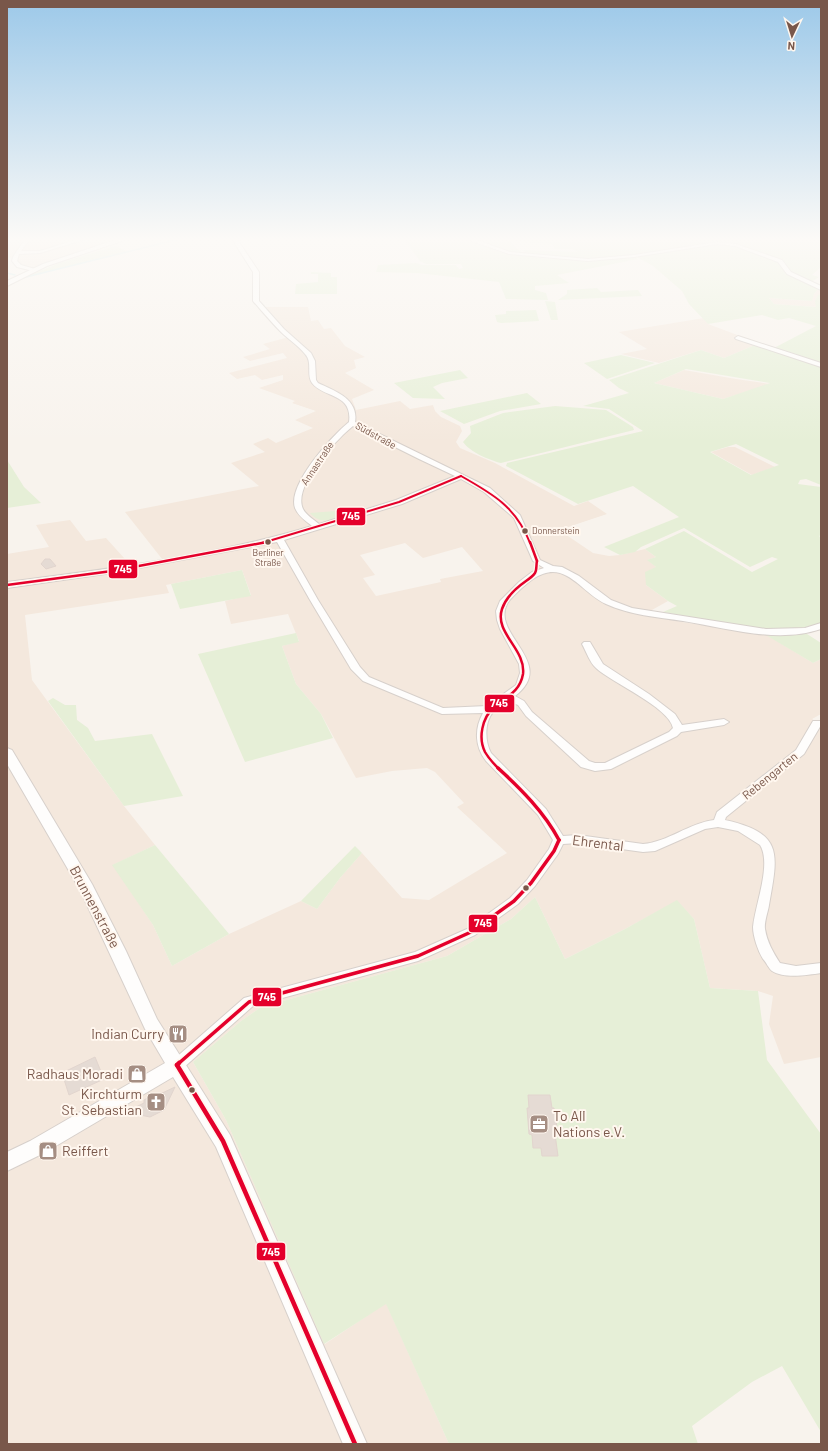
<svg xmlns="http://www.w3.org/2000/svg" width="828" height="1451" font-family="Barlow,sans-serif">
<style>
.residential{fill:#f4e8dd;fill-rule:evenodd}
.green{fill:#e6efd7;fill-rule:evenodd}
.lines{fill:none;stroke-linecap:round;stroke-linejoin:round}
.stream{stroke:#cde9ea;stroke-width:1.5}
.building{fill:#e5dbd4;stroke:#e2d5ce}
.minor-casing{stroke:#d7d0cb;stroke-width:2}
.tertiary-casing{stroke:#d7d0cb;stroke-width:2}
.minor{fill:#fefdfc;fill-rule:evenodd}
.tertiary{fill:#fefdfc;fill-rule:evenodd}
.bus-1-far3-casing{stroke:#fff7ef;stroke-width:4}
.bus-1-far2-casing{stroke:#fff7ef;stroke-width:5}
.bus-1-far1-casing{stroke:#fff7ef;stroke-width:6}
.bus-1-casing{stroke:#fff7ef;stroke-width:8}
.bus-1-far3{stroke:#e4002b;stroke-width:2}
.bus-1-far2{stroke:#e4002b;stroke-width:2.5}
.bus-1-far1{stroke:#e4002b;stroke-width:3.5}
.bus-1{stroke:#e4002b;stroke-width:4.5}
.bus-dot{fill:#79574a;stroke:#fff7ef;stroke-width:1.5}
.labels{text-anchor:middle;stroke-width:4;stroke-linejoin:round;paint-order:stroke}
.far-bus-label{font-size:9px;fill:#79574a;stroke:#fff7ef;text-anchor:start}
.far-street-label{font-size:10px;fill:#79574a;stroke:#fff7ef}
.street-label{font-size:12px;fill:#79574a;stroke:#fff7ef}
.near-street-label{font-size:14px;fill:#79574a;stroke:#fff7ef}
.near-poi-label{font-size:14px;fill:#79574a;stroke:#fff7ef;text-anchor:end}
.line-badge{stroke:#fff7ef;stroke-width:1.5}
.badge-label{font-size:11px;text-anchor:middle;font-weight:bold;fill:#fff}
</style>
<rect width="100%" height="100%" fill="#f8f3ed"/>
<!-- residential -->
<g class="residential">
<polygon points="7,239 121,239 33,269 20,264 17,261 18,257 7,258"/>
<polygon points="819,288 821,289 821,295 817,307 774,304 769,298 811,301 814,294"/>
<path d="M261 307H308L311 321 318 320 324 329 331 328 345 346 365 357 354 360 356 368 345 373 374 390 352 399 356 410 400 401 410 409 433 405 435 411 441 417 460 426 462 431 456 442 460 448 495 463 574 506 588 501 607 514 559 530 593 553 609 556 620 555 645 549 656 557 648 560 656 567 646 585 668 601 643 615 682 622 767 635 813 663 821 659V714L812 719 821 725V1057L784 1064 769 1024 773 996 758 991 710 988 694 919 677 901 625 929 565 959 535 897 511 919 447 956 261 1007 241 1021 193 1062 226 1120 325 1344 386 1303 449 1444H7V554L49 547 36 525 70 520 86 541 106 538 134 569 166 564 125 512 259 486 231 463 265 452 253 444 268 438 276 443 313 428 295 420 316 411 292 403 295 401 259 388 283 380V375L262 380 255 375 237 379 229 373 287 358 283 353 250 361 243 357 270 349 263 344 289 337ZM405 543 423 558 462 547 483 571 440 579 441 582 376 596 363 578 375 575 360 555ZM242 570 251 595 225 601 231 624 288 614 299 641 282 646 296 684 321 714 356 778 392 771 427 768 435 772 464 803 457 807 507 853 429 900 402 898 362 853 340 878 317 909 301 901 229 934 172 966 153 925 113 865 155 845 124 806 32 680 25 615 169 593 166 585Z"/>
<polygon points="704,318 708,324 740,336 735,338 755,345 724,358 701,350 659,363 621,354 647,349 619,332"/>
<polygon points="684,370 736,379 770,384 723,399 654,383"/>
<polygon points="728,447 735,447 775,467 752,475 711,452"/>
</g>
<!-- green -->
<g class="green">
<path d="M404 239 467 240C480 243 492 250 505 253 548 262 591 260 634 257L638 259 557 275 569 283 535 286V290L546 293 548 300 506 299 499 282 417 273 376 272 378 265 416 263 422 265H456L459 269 463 268 461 264H426L420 261Z"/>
<polygon points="475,239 510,239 513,245 522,253 510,252"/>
<path d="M513 239H821V267L812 275 819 277 811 282 819 288 814 294 812 301 769 298 774 304 816 307 815 301 818 295H821V364L799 360 821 367V485L806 479 800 480 798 484 821 487V535L819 536 821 538V623L802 628 807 634 821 643V659L813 663 754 628 663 612 677 606 668 601 646 585 645 572 656 567 647 560 656 557 645 549 684 531 752 572 778 559 772 557 750 567 684 528 641 547 635 552 620 555 604 547 679 517 633 486 578 504 506 466 507 463 643 431 609 409 583 406 629 393 619 388 609 380 701 350 724 358 755 345 774 348 816 326 789 318 778 320 762 315 708 324 689 304 682 291 653 266 635 256 584 259 527 254 523 250 578 252 572 249H555L552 244 513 241ZM686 369 770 383 723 399 654 383ZM736 444 779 465 751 475 710 452Z"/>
<polygon points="115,246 129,252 28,276 59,263"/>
<polygon points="311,272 331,273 331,277 337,277 337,294 295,294 296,284 318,282 318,274 311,274"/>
<polygon points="597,288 601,292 638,290 642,296 558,300 567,294 567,290"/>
<polygon points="545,301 555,302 558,320 551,320"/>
<polygon points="536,310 539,321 501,323 497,322 495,315 506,314 506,311"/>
<polygon points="621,355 655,363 607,379 584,363"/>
<polygon points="460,370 468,378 442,383 433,387 445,399 413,398 394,383"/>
<polygon points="527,393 541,404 500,411 464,424 440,411"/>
<path d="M555 406 606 410 633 427 634 430 501 463C489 460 470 452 463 442L471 433 470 426 503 413Z"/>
<polygon points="7,460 24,487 41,503 7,508"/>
<path d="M336 511 338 518C326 521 319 523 310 513Z"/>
<polygon points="242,570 251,596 180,609 171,584"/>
<polygon points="296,633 299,642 282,646 296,684 321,714 333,738 245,762 198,654"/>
<polygon points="53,698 65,705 76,705 77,720 88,728 95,741 152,734 183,796 124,806 48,701"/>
<polygon points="155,845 229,934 172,966 153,925 112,865"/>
<polygon points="355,846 362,853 340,878 317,909 301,901"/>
<polygon points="535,897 565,959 625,929 677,900 694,919 710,988 758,991 767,1060 821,1134 821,1432 782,1366 752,1382 692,1426 698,1444 449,1444 386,1304 324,1344 226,1120 193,1062 241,1021 261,1007 447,956 511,919"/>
</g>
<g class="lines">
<!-- stream -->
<g class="stream">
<polyline points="7,273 15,275"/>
<polyline points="26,277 179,239"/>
</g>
</g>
<!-- building -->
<g class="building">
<polygon points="45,559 50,559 56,566 46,569 41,564"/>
<polygon points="95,1057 104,1079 69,1095 62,1073"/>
<polygon points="175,1087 164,1110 150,1117 126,1112 144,1103 144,1100 155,1094 158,1095"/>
<polygon points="528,1095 550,1095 552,1108 554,1108 558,1134 555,1134 558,1156 542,1156 541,1148 533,1148 532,1135 529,1134 527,1108 529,1108"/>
</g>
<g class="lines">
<defs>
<g id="minor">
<polygon points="25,239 30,239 21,251 40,251 78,239 86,239 40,253 19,254 17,261 21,265 35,269 35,271 33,271 17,267 12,261 13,257"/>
<path d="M232 239H237L259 272V301L284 329 311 353 315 361 316 380 318 383C335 391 359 399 355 422L490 488 520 515 540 560 553 566 562 567 579 576 611 600 632 608 766 629 805 628 821 623V629C777 644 727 628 683 621 657 617 630 615 606 604 580 592 565 557 533 579 527 583 510 598 507 604 491 635 558 663 515 696L524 701 532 712 589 761 595 763H605L669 732 673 728C669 707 612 683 596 668 590 663 586 651 582 644L584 642H590L603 664 649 694 675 714 682 725 724 719 729 722 724 725 681 732 677 736 611 769 595 771 581 767 526 716 518 705 508 701C503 704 497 708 493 712 484 723 485 742 491 753L546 809 563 836 578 835 643 844C668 842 689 823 714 820L717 812 796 750 813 721H821V725L804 754 726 817 725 820C784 833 778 854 769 905 768 912 764 922 765 929 767 942 773 952 780 963L796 966 821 963V973C808 975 784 979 772 971 769 969 766 962 763 959 758 951 753 936 753 927 755 905 772 864 760 845L738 831 718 827 705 829 655 851 643 852 578 843 563 844 558 854 535 886 518 904 475 935 418 961 253 1006 182 1069 177 1071 172 1069 170 1065 172 1061 244 998 415 952 467 929 510 898 527 880 549 849 553 840 538 815 486 761C475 747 474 729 483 713L442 714 363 681 351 669 310 600 277 542 112 573 7 588V582C109 569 213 556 312 526 306 521 298 516 295 508 287 485 332 436 349 422 353 393 323 398 312 383 306 375 313 362 305 354 298 345 288 339 280 331 271 322 262 311 253 301V272ZM353 426 419 459 455 476 396 500 319 524C314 520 306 515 303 509 292 486 337 439 353 426ZM461 479 484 492 514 518 533 561 544 568 532 572 519 582 500 601 496 611 497 620 500 629 519 664 520 673 516 685 487 706 443 708 369 677 360 667 318 600 284 540 402 504Z"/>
<polygon points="466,239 474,239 510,252 588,259 634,255 717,242 736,244 782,260 791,272 821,286 821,290 787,274 778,262 735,246 717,244 634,257 588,261 509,254"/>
<polygon points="738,336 821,363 821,367 736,339 735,338"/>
</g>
<g id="tertiary">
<polygon points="118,239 128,239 47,266 7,286 7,281 43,264"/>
<polygon points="7,748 12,750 92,884 126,951 157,1019 230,1135 367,1444 343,1444 216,1147 173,1077 44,1153 7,1171 7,1152 30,1141 165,1063 145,1029 80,890 7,764"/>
</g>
</defs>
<!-- minor casing -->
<use href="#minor" class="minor-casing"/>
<!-- tertiary casing -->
<use href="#tertiary" class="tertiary-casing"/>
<!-- minor -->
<use href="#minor" class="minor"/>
<!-- tertiary -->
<use href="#tertiary" class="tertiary"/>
<defs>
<g id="bus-1-far3">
<path d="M461 476C493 494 516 507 530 543"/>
<polyline points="262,543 399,502 461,476"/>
</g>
<g id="bus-1-far2">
<polyline points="530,542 537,561"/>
<polyline points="7,585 112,571 267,542"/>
<path d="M499 769C494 764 489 759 485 752 478 738 482 718 494 707 506 697 520 692 523 674 526 649 494 633 502 609 506 597 516 588 526 581 529 579 533 576 535 573 537 570 536 565 537 561"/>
</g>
<g id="bus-1-far1">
<path d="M498 768C521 789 544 812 559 840"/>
<polyline points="178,1064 249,1002 418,956 471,932 514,901 531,883 554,851 559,840"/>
</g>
<g id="bus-1">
<polyline points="177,1065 179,1063"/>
<polyline points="177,1065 223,1141 355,1444"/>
</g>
</defs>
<!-- bus-1-far3 casing -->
<use href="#bus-1-far3" class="bus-1-far3-casing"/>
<!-- bus-1-far2 casing -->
<use href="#bus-1-far2" class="bus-1-far2-casing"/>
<!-- bus-1-far1 casing -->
<use href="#bus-1-far1" class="bus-1-far1-casing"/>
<!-- bus-1 casing -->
<use href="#bus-1" class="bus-1-casing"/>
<!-- bus-1-far3 -->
<use href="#bus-1-far3" class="bus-1-far3"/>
<!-- bus-1-far2 -->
<use href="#bus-1-far2" class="bus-1-far2"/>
<!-- bus-1-far1 -->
<use href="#bus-1-far1" class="bus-1-far1"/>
<!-- bus-1 -->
<use href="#bus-1" class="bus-1"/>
</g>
<!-- sky -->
<linearGradient id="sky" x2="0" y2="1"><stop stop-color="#9dc9e9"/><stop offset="0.54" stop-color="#fcfaf7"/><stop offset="1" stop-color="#fcfaf7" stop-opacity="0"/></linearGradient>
<rect width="828" height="443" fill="url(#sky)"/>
<!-- icons -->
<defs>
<symbol id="restaurant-square" viewBox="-11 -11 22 22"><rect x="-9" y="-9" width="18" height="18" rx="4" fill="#a58e83" stroke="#fff7ef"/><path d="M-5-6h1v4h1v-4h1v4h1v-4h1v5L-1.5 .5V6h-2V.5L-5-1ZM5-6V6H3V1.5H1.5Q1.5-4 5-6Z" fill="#fff"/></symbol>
<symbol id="shop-square" viewBox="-11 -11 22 22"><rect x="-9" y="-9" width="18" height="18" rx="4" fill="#a58e83" stroke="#fff7ef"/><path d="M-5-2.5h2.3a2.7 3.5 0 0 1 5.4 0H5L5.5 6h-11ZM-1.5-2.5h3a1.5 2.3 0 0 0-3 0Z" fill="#fff"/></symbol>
<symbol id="church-square" viewBox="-11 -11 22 22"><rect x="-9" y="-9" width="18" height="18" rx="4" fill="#a58e83" stroke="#fff7ef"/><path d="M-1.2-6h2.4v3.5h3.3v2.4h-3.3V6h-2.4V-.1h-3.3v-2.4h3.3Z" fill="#fff"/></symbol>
<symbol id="office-square" viewBox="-11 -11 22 22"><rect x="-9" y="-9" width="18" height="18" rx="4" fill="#a58e83" stroke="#fff7ef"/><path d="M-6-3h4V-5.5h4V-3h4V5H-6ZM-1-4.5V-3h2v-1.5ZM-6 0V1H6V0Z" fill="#fff"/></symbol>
</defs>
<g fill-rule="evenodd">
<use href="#restaurant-square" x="167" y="1023" width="22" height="22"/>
<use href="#shop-square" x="126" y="1063" width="22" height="22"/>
<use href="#church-square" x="145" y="1091" width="22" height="22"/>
<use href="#office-square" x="528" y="1113" width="22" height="22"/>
<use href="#shop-square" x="37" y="1140" width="22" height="22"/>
</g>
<!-- markers -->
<g class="bus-dot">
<circle cx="525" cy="531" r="3.5"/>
<circle cx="268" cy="542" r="3.5"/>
<circle cx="526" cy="888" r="3.5"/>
<circle cx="192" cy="1090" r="3.5"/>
</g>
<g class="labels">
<!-- far-bus labels -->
<g class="far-bus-label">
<text x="532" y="534">Donnerstein</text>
<text x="268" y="556" text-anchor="middle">Berliner<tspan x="268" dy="10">Straße</tspan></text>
</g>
<!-- far-street labels -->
<g class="far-street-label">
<text transform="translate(376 435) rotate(29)" y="4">Südstraße</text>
<text transform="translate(317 463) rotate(-56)" y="4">Annastraße</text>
</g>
<!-- street labels -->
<g class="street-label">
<text transform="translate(770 776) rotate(-39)" y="4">Rebengarten</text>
</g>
<!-- near-street labels -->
<g class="near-street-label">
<text transform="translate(598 843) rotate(7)" y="5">Ehrental</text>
<text transform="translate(95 907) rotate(62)" y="5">Brunnenstraße</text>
</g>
<!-- near-poi labels -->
<g class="near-poi-label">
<text x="164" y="1039">Indian Curry</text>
<text x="123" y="1079">Radhaus Moradi</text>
<text x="142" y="1099">Kirchturm<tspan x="142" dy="16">St. Sebastian</tspan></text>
<text x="553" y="1121" text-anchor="start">To All<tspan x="553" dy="16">Nations e.V.</tspan></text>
<text x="62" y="1156" text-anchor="start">Reiffert</text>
</g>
</g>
<g class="line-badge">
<rect x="336" y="507" width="30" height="19" rx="4" fill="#e4002b"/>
<rect x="108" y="559" width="30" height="20" rx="4" fill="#e4002b"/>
<rect x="484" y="694" width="31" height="19" rx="4" fill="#e4002b"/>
<rect x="468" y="914" width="30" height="19" rx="4" fill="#e4002b"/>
<rect x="252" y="987" width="30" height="20" rx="4" fill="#e4002b"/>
<rect x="256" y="1242" width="30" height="19" rx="4" fill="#e4002b"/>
</g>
<g class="badge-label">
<text x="351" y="520">745</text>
<text x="123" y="573">745</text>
<text x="499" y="707">745</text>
<text x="483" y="927">745</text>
<text x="267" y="1001">745</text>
<text x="271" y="1256">745</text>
</g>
<!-- border -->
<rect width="828" height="1451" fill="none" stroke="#79574a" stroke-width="16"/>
<!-- north arrow -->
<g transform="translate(792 36) rotate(184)" stroke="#fff7ef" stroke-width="3" paint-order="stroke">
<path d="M0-3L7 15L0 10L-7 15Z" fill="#79574a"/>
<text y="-6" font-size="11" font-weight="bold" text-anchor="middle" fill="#79574a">N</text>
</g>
</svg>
